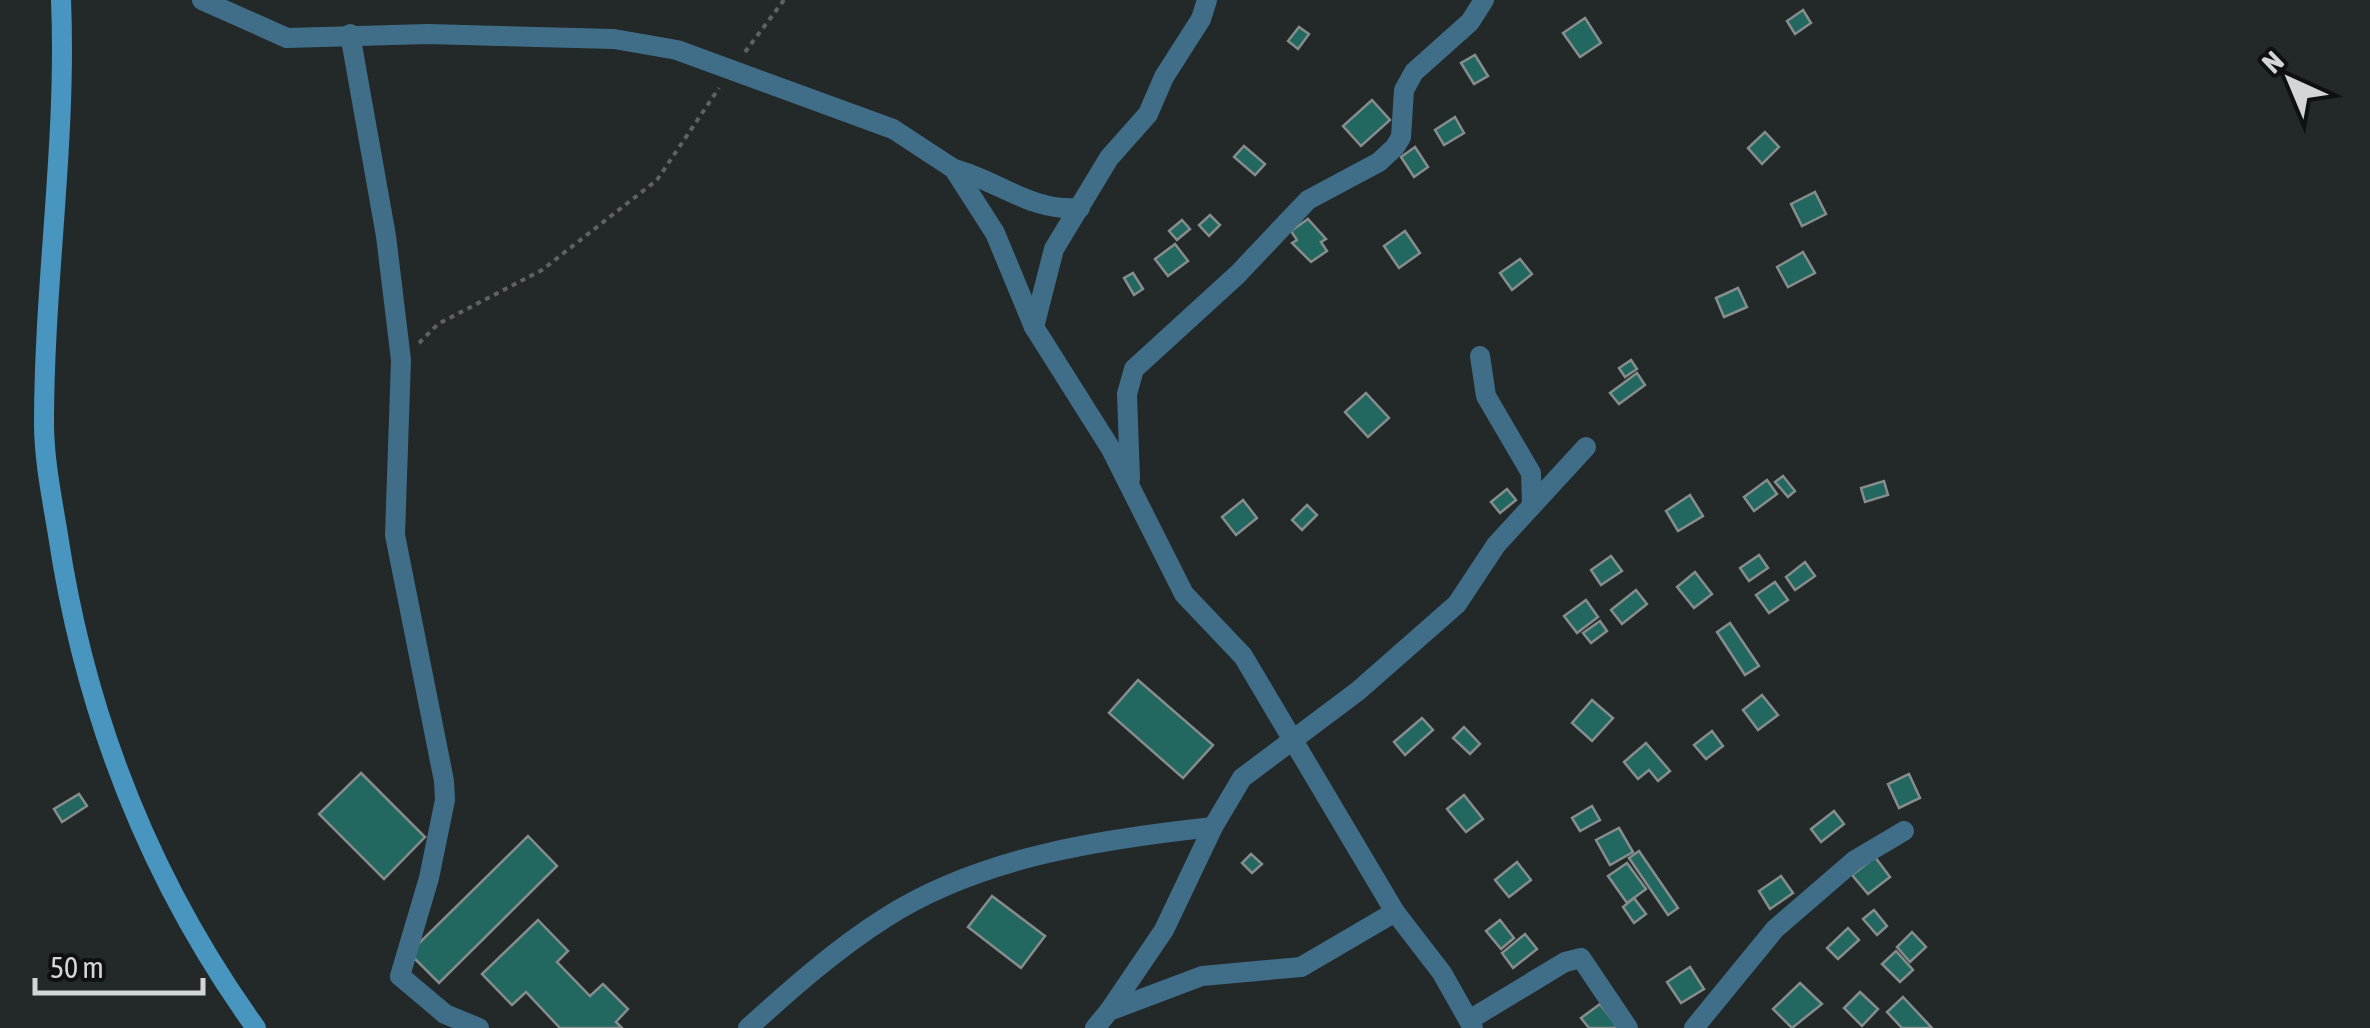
<svg xmlns="http://www.w3.org/2000/svg" width="2370" height="1028" font-family="'Asap Condensed',sans-serif">
<style>
.building{fill:#236761;stroke:#868d8c;stroke-width:2.5}
.lines{fill:none;stroke-linecap:round;stroke-linejoin:round}
.path{stroke:#5e6263;stroke-width:4;stroke-dasharray:5 5;stroke-linecap:butt}
.minor{stroke:#406e88;stroke-width:20}
.secondary{stroke:#4895bf;stroke-width:20}
</style>
<rect width="100%" height="100%" fill="#232829"/>
<!-- building -->
<g class="building">
<polygon points="1803,10 1811,23 1795,34 1787,21"/>
<polygon points="1585,18 1601,43 1580,57 1563,33"/>
<polygon points="1299,27 1309,34 1298,49 1288,41"/>
<polygon points="1475,55 1488,76 1474,84 1461,63"/>
<polygon points="1372,100 1390,120 1361,146 1343,126"/>
<polygon points="1455,117 1464,133 1444,145 1435,130"/>
<polygon points="1765,132 1779,147 1762,164 1748,148"/>
<polygon points="1244,146 1265,164 1255,175 1234,157"/>
<polygon points="1415,147 1428,167 1414,177 1401,157"/>
<polygon points="1815,192 1826,214 1802,226 1791,204"/>
<polygon points="1210,215 1220,225 1209,236 1199,225"/>
<polygon points="1308,219 1326,239 1321,242 1327,251 1311,262 1292,243 1297,240 1291,231"/>
<polygon points="1182,220 1190,229 1177,240 1169,231"/>
<polygon points="1405,231 1420,253 1399,268 1384,246"/>
<polygon points="1175,244 1188,261 1168,276 1155,259"/>
<polygon points="1803,252 1815,273 1788,287 1777,267"/>
<polygon points="1520,259 1532,274 1512,290 1500,273"/>
<polygon points="1133,273 1143,289 1134,295 1124,278"/>
<polygon points="1738,288 1747,307 1724,317 1716,298"/>
<polygon points="1631,360 1637,369 1625,377 1619,368"/>
<polygon points="1637,373 1645,385 1619,404 1610,393"/>
<polygon points="1366,393 1389,418 1368,437 1345,412"/>
<polygon points="1783,476 1795,491 1788,497 1775,482"/>
<polygon points="1767,480 1777,494 1754,511 1744,497"/>
<polygon points="1884,481 1888,495 1865,502 1861,488"/>
<polygon points="1507,489 1516,500 1500,513 1491,502"/>
<polygon points="1690,495 1703,516 1678,531 1666,511"/>
<polygon points="1243,500 1257,518 1236,535 1222,517"/>
<polygon points="1307,505 1317,515 1302,530 1292,520"/>
<polygon points="1759,555 1768,568 1749,581 1740,568"/>
<polygon points="1611,556 1622,571 1601,585 1591,570"/>
<polygon points="1805,562 1815,576 1795,590 1786,577"/>
<polygon points="1695,572 1712,594 1694,608 1677,587"/>
<polygon points="1775,582 1788,600 1769,613 1756,595"/>
<polygon points="1636,590 1647,604 1622,624 1611,610"/>
<polygon points="1586,600 1598,617 1577,633 1564,616"/>
<polygon points="1600,621 1607,631 1591,643 1583,633"/>
<polygon points="1730,623 1759,666 1745,675 1717,632"/>
<polygon points="1138,680 1213,745 1183,778 1109,713"/>
<polygon points="1762,695 1778,715 1758,730 1743,710"/>
<polygon points="1592,700 1613,718 1592,741 1572,723"/>
<polygon points="1422,718 1433,730 1405,755 1394,742"/>
<polygon points="1464,727 1480,744 1470,754 1453,738"/>
<polygon points="1712,731 1723,746 1706,759 1694,745"/>
<polygon points="1646,743 1670,771 1658,781 1649,770 1638,779 1624,762"/>
<polygon points="361,773 425,837 384,879 319,814"/>
<polygon points="1909,774 1920,798 1899,808 1888,784"/>
<polygon points="79,794 87,806 62,822 54,809"/>
<polygon points="1464,795 1483,819 1466,832 1447,809"/>
<polygon points="1592,806 1600,820 1580,831 1572,818"/>
<polygon points="1834,811 1844,824 1821,842 1811,829"/>
<polygon points="1619,828 1633,852 1610,865 1596,840"/>
<polygon points="528,836 557,866 439,983 409,953"/>
<polygon points="1639,851 1678,908 1668,915 1629,858"/>
<polygon points="1251,854 1262,864 1252,873 1242,863"/>
<polygon points="1875,857 1890,877 1868,894 1852,875"/>
<polygon points="1517,862 1531,880 1509,897 1495,880"/>
<polygon points="1627,863 1646,889 1627,903 1608,876"/>
<polygon points="1781,876 1793,893 1770,909 1759,891"/>
<polygon points="992,896 1045,936 1021,968 968,927"/>
<polygon points="1634,898 1646,914 1634,923 1623,907"/>
<polygon points="1874,910 1887,926 1877,935 1863,919"/>
<polygon points="538,920 568,951 557,962 590,996 603,984 628,1009 616,1022 622,1028 560,1028 526,992 512,1005 482,974"/>
<polygon points="1500,920 1514,938 1501,949 1486,931"/>
<polygon points="1848,928 1859,940 1838,959 1827,948"/>
<polygon points="1912,932 1926,947 1910,962 1897,947"/>
<polygon points="1525,934 1537,949 1513,968 1502,953"/>
<polygon points="1896,951 1913,970 1900,982 1882,964"/>
<polygon points="1690,967 1704,989 1681,1003 1667,982"/>
<polygon points="1800,983 1822,1004 1792,1028 1773,1009"/>
<polygon points="1860,992 1878,1009 1862,1026 1844,1008"/>
<polygon points="1903,997 1932,1028 1902,1028 1887,1012"/>
<polygon points="1600,1004 1617,1026 1614,1028 1589,1028 1581,1018"/>
</g>
<g class="lines">
<!-- path -->
<g class="path">
<polyline points="745,52 784,0"/>
<polyline points="419,343 438,324 542,270 657,180 719,88"/>
</g>
<!-- minor -->
<g class="minor">
<polyline points="202,0 287,38 428,34 614,39 677,50 893,129 954,169 995,233 1034,327 1111,449 1184,594 1243,656 1395,912 1442,973 1473,1028"/>
<polyline points="350,34 386,236 401,360 395,535 444,781 445,800 429,878 400,976 445,1014 479,1028"/>
<path d="M954 169C999 181 1031 212 1080 208"/>
<polyline points="1034,327 1054,249 1109,158 1148,114 1164,77 1201,19 1207,0"/>
<polyline points="1480,356 1486,396 1531,473 1532,504"/>
<polyline points="1130,479 1127,394 1134,369 1238,274 1308,200 1379,162 1395,147 1401,137 1404,90 1414,72 1470,22 1484,0"/>
<polyline points="1109,1011 1164,930 1213,827 1242,778 1358,691 1457,604 1496,545 1586,447"/>
<polyline points="1469,1020 1565,962 1581,958 1628,1028"/>
<path d="M748 1028C790 990 836 949 885 918 980 857 1102 839 1213 827"/>
<polyline points="1095,1028 1109,1011 1202,976 1301,967 1395,912"/>
<polyline points="1694,1028 1775,929 1855,860 1904,831"/>
</g>
<!-- secondary -->
<path class="secondary" d="M61 0C67 142 44 281 44 423 44 460 52 498 58 535 85 714 150 881 256 1028"/>
</g>
<!-- north arrow -->
<g transform="translate(2290 80) rotate(316)" stroke="#0e1011" stroke-width="8" paint-order="stroke">
<path d="M0-8L18 38L0 25L-18 38Z" fill="#d3d6d7"/>
<text y="-15" font-size="28" font-weight="bold" text-anchor="middle" fill="#d3d6d7">N</text>
</g>
<!-- scale -->
<path d="M35 978v15h168v-15" fill="none" stroke="#d3d6d7" stroke-width="5"/>
<text x="50" y="978" font-size="30" fill="#d3d6d7" stroke="#0e1011" stroke-width="8" paint-order="stroke">50 m</text>
</svg>
